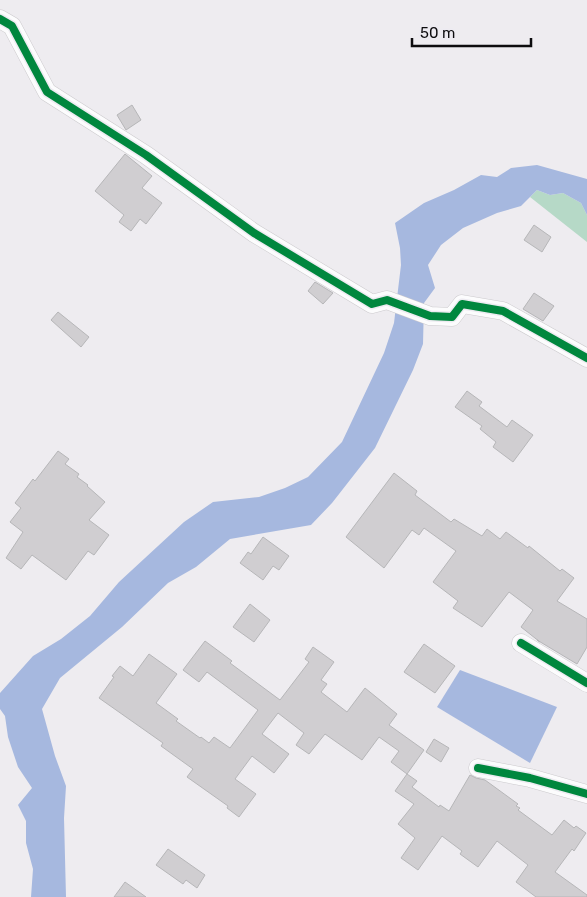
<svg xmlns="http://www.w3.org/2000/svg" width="587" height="897" font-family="Rubik,sans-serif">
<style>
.forest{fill:#b6d9c7}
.water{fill:#a6b8df}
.building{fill:#d0ced1;stroke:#b6b6b8}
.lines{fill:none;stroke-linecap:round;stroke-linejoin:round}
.street-casing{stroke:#cccacd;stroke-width:19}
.street{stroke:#fcfcfd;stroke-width:18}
.cycleway-casing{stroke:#edebf1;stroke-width:11}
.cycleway{stroke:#00873e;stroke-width:8}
</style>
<rect width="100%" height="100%" fill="#eeecf0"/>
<!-- forest -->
<polygon class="forest" points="537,190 550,195 563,193 581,203 587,215 587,242 530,197"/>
<!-- water -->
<g class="water">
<polygon points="537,165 587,179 587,215 581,203 563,193 550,195 537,190 521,206 497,213 463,228 441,245 428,265 435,288 424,303 423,344 413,370 375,448 332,503 311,525 230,539 196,567 168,583 122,627 60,678 42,709 55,756 66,786 64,818 66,897 31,897 33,869 26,843 26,821 18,805 32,788 18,767 8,737 5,716 0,709 0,693 33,656 61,639 90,616 119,582 184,522 213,502 259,497 285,488 308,477 342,442 384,353 394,323 401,265 400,248 395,223 424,203 454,190 481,175 497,177 511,168"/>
<polygon points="460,670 557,707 530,763 437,707"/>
</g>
<!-- building -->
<g class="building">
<polygon points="132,105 141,120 126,130 117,115"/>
<polygon points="125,154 152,176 142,188 162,203 146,224 140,219 131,231 119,222 124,215 95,191"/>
<polygon points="534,225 551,237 542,252 524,240"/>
<polygon points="315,282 333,293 323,304 308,291"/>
<polygon points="534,293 554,306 543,321 523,309"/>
<polygon points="58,312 89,337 81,347 51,320"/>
<polygon points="467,391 482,402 479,406 507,427 512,420 533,435 513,462 493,447 496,442 480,429 482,426 455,407"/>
<polygon points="58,451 69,459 65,464 79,474 77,477 88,485 87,486 105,502 89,520 109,535 94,555 88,551 66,580 32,555 21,569 6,558 23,532 10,522 21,508 15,503 33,479 35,481"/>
<polygon points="394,473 417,491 415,495 451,522 454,519 482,536 487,529 500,539 506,532 528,548 529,546 560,571 562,569 574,578 557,601 587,619 587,647 577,664 537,640 540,642 521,627 533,610 509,592 482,627 453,608 458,601 433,582 456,551 424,528 419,535 412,530 384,568 346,537"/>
<polygon points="263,537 289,556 279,570 273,566 263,580 240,563 248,552 251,554"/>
<polygon points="250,604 270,620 254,642 233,627"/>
<polygon points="205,641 232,661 230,663 280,700 309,662 305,659 313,647 334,662 321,680 327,684 321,692 347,712 365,688 397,714 389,725 424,750 407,774 391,762 399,751 379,737 362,760 325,734 309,754 296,745 304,733 278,713 262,734 289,754 274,773 252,756 235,779 256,794 239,817 227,808 228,806 187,777 193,769 161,746 163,743 99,698 114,677 112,676 120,666 133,676 149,654 177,674 156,703 178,719 176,721 200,738 201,737 209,743 214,737 230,748 258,710 207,672 199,682 183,670"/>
<polygon points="424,644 455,666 435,693 404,672"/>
<polygon points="434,739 449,748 441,762 426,752"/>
<polygon points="407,774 417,781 412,787 439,807 440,805 449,811 470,775 476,778 485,780 518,804 516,806 520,808 518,810 552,835 564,820 574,828 576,826 586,833 574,851 572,849 555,872 587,895 587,897 536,897 516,882 528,865 497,841 478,867 460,854 462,851 442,836 418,870 401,858 415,838 398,824 414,804 395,791"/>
<polygon points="168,849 205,875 197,888 186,880 183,884 156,865"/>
<polygon points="125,882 146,897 114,897"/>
</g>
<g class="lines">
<defs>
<g id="street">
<polyline points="0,19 12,26 47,92 146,155 254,233 372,304 387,300 430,316 452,317 462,304 503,311 587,358"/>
<polyline points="521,643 587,683"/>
<polyline points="478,768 530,778 587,794"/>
</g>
</defs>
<!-- street casing -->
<use href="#street" class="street-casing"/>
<!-- street -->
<use href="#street" class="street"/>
<defs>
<g id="cycleway">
<polyline points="0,19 12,26 47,92 146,155 254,233 372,304 387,300 430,316 452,317 462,304 503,311 587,358"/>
<polyline points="521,643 587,683"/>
<polyline points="478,768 530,778 587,794"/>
</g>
</defs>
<!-- cycleway casing -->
<use href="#cycleway" class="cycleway-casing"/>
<!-- cycleway -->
<use href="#cycleway" class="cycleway"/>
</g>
<!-- scale -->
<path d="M412 38v8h119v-8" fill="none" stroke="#0d0c0e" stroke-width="2.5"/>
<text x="420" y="38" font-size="15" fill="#0d0c0e" stroke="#edebf1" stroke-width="4" paint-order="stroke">50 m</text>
</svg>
